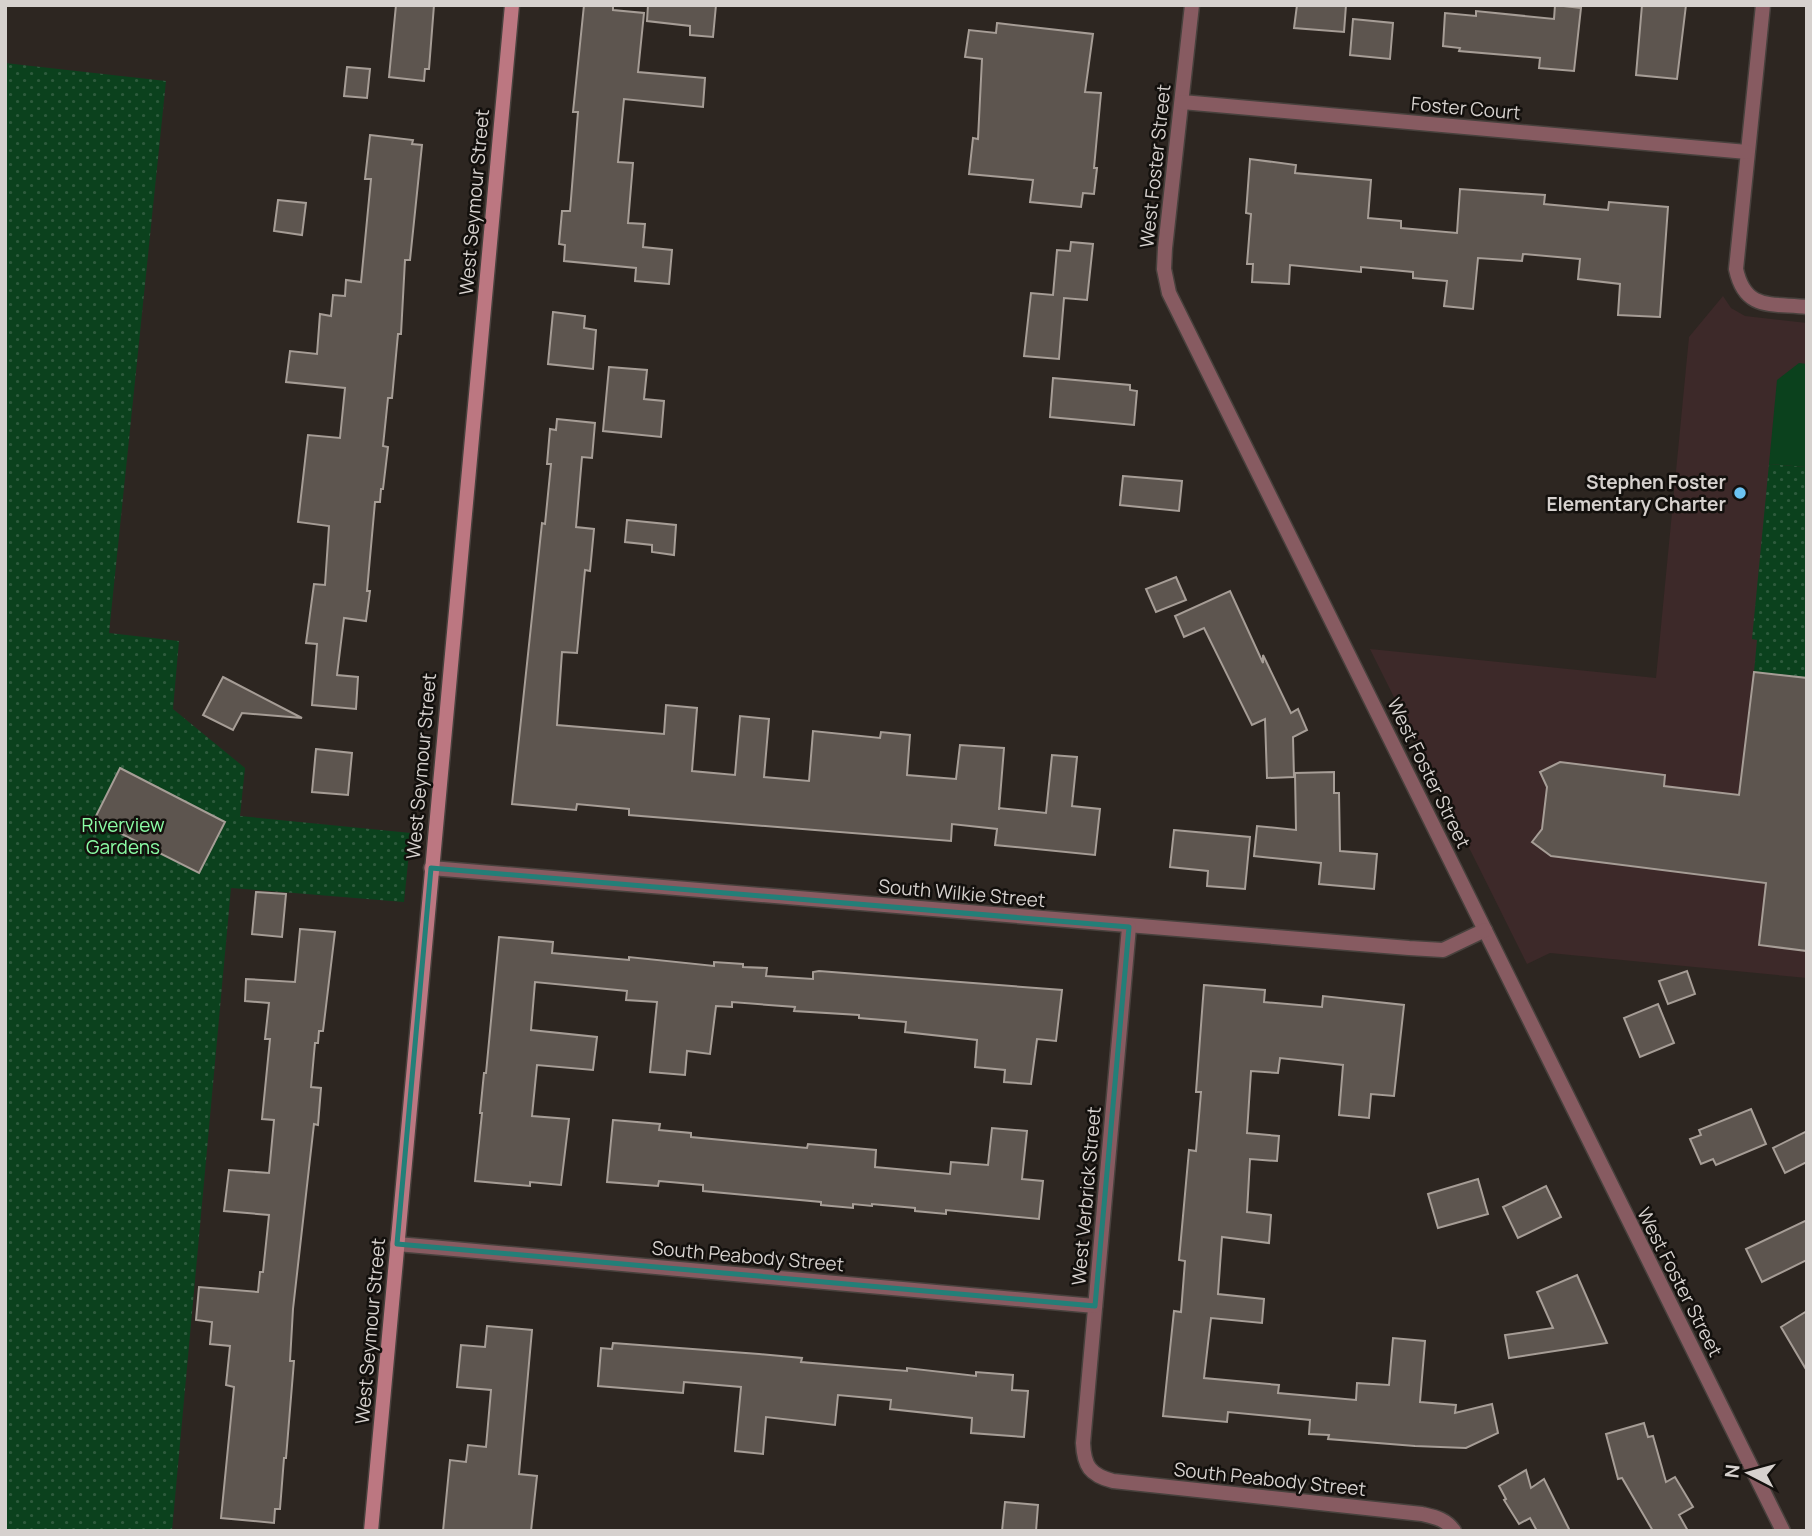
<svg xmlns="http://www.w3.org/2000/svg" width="1812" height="1536" font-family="Manrope,sans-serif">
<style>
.education{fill:#3d2929}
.park{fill:url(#park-dots)}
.garden{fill:#0b411d}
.building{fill:#5d554f;stroke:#a69d96;stroke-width:2}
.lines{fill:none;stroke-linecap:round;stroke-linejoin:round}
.street-casing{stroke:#48413d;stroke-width:17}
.secondary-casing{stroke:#48413d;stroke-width:17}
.street{stroke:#875b61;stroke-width:14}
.secondary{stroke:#bc7781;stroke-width:14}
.marked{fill:none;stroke:#237f78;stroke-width:5;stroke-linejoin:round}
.poi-dot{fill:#6bc3f2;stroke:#13100d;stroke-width:2.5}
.labels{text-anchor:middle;stroke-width:5;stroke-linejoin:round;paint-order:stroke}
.street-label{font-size:19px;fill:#d6d1ce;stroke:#13100d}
.poi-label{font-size:19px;font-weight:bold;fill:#d6d1ce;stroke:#13100d;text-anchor:end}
.park-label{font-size:19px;fill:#8bfda5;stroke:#13100d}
</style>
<defs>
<pattern id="park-dots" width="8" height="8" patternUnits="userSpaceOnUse" patternTransform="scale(1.75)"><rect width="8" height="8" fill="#0b411d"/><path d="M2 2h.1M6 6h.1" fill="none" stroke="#2e5b3d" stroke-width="1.8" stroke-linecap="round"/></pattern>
</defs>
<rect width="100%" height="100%" fill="#2d2621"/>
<!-- education -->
<polygon class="education" points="1723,296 1731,308 1745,316 1807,323 1807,978 1550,953 1527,964 1370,649 1656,678 1689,337"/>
<!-- park -->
<g class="park">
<polygon points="5,63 166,81 109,633 179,641 173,709 245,768 240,816 411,833 404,902 231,888 172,1531 5,1531"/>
<polygon points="1769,464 1807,467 1807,678 1754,672 1757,640 1752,639"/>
</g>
<!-- garden -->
<polygon class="garden" points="1799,363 1807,364 1807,467 1769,464 1777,380"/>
<!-- building -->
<g class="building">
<polygon points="396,5 434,5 429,69 425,69 424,81 389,77"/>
<polygon points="584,5 613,5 613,10 644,13 638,72 705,78 703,107 624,99 618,162 633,163 628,223 645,224 643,247 672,250 669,284 635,281 636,268 564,261 565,245 559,244 562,211 570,211 578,112 573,112"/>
<polygon points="648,5 716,5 713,37 690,35 690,26 647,21"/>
<polygon points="1297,5 1346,5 1344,32 1294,28"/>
<polygon points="1555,5 1581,8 1574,71 1539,68 1540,58 1459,51 1460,48 1443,46 1445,13 1476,16 1476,11 1554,19"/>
<polygon points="1642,5 1686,5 1677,79 1636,75"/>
<polygon points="1353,19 1393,23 1390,59 1350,55"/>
<polygon points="997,23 1093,34 1085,92 1101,93 1094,168 1097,168 1094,194 1083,193 1081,207 1030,202 1033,180 969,174 973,138 978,139 982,59 965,57 969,30 996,33"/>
<polygon points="347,67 370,69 367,98 344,96"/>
<polygon points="370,135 413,140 412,144 422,145 410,260 405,260 401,334 398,334 392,398 388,398 383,446 388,447 383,489 381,489 380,502 375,502 367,591 370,591 366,621 344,618 337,675 358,677 356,709 312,705 317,644 306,643 314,584 325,585 329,526 298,522 308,435 340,438 345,388 286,382 290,351 317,354 320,314 331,316 333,295 345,296 346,280 361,282 371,179 365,179"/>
<polygon points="1250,159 1296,165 1295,173 1371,180 1368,218 1401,221 1401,228 1457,233 1460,189 1545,195 1544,204 1608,210 1609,202 1668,207 1660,317 1618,315 1620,284 1578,279 1580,259 1523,254 1522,261 1478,258 1473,309 1444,306 1447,281 1413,278 1413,272 1361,267 1361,272 1290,265 1289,284 1252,282 1253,264 1247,264 1251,214 1246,213"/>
<polygon points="278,200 306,203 302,235 274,231"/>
<polygon points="1071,242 1093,244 1087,300 1064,298 1059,359 1024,356 1031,293 1053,295 1057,250 1070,251"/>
<polygon points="553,312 585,316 584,328 596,330 593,369 548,364"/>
<polygon points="609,367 647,370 644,399 664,401 661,437 603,431"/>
<polygon points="1053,378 1130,385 1130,390 1137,391 1134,425 1050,417"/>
<polygon points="557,419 595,423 592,458 582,457 576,527 594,529 590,571 585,570 577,653 562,652 557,725 664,734 666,705 697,708 692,771 735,775 740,716 769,719 764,777 809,781 813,731 880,738 881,732 910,735 907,775 956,779 960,745 1004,748 999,810 999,808 1046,813 1052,755 1077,757 1072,806 1100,809 1095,855 995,845 997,829 952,824 951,841 629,815 629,809 577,804 576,810 512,804 542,523 545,524 551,464 547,464 550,429 556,430"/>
<polygon points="1123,476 1182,481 1179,511 1120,505"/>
<polygon points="627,520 676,525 674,555 652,552 652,545 625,542"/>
<polygon points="1176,577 1186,600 1156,612 1146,589"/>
<polygon points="1230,591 1263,663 1263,655 1291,713 1298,709 1307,730 1293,737 1294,777 1267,778 1265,719 1252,725 1204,628 1184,637 1175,616"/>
<polygon points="1754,672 1807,678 1807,951 1759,945 1766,883 1551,856 1532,842 1542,829 1547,787 1540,772 1560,762 1665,775 1664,786 1739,795"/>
<polygon points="223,677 302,718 242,713 233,730 203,715"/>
<polygon points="316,749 352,753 348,795 312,792"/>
<polygon points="120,768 225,822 199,873 94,820"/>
<polygon points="1334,772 1334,793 1339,793 1340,851 1377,854 1374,889 1319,884 1321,863 1254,856 1257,826 1296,830 1295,773"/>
<polygon points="1174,830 1250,837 1245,889 1207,886 1208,871 1170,867"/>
<polygon points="256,892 286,894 282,937 252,934"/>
<polygon points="300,929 335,932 323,1031 319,1031 318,1043 315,1043 311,1087 321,1088 318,1125 314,1124 293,1309 290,1361 294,1361 286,1458 284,1458 280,1509 275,1509 274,1523 221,1518 234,1387 226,1385 230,1346 210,1344 212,1322 196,1320 199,1287 258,1292 260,1272 263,1272 269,1215 224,1211 229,1170 269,1173 274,1120 262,1119 270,1039 265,1039 269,1003 245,1001 246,979 295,982"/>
<polygon points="499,937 553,942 552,953 629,960 629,957 714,966 714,962 743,964 743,967 767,968 766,976 813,979 813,972 819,971 1062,990 1056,1041 1037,1039 1031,1084 1004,1082 1005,1070 975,1067 977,1040 905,1032 906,1022 859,1018 859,1015 794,1011 795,1007 732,1002 732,1007 716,1006 710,1054 687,1051 685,1075 650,1072 657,1002 626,1000 627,991 535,982 531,1030 597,1037 593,1070 537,1065 532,1116 569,1119 561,1185 530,1182 530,1186 475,1181 482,1113 480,1113 484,1073 486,1073"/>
<polygon points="1687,971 1695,994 1668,1004 1659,981"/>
<polygon points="1204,985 1265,990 1264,1002 1322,1007 1323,996 1404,1005 1394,1096 1371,1094 1369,1118 1339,1115 1343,1065 1280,1058 1278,1073 1251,1071 1247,1133 1279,1136 1277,1161 1250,1159 1247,1212 1271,1215 1269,1243 1222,1237 1218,1294 1264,1299 1262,1323 1211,1318 1204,1378 1279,1385 1278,1393 1356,1400 1357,1383 1389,1385 1393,1338 1425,1341 1420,1402 1456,1405 1455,1413 1492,1404 1498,1433 1466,1448 1415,1446 1328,1439 1329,1435 1309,1434 1310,1420 1228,1412 1227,1422 1163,1416 1174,1311 1181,1312 1185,1261 1179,1260 1189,1150 1196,1151 1201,1092 1196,1092"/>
<polygon points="1658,1004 1674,1043 1640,1057 1624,1018"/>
<polygon points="1751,1109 1766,1144 1716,1165 1713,1159 1701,1164 1690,1139 1701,1135 1699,1130"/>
<polygon points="613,1120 660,1124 659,1130 691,1133 691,1137 807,1148 808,1144 876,1150 875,1167 950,1174 951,1162 988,1165 992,1128 1027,1131 1022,1179 1043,1181 1039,1219 946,1210 946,1214 915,1211 915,1208 872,1204 872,1206 853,1204 853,1208 821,1205 821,1202 703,1191 703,1185 659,1181 658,1186 607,1182"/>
<polygon points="1807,1131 1807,1162 1785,1173 1773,1148"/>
<polygon points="1478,1179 1488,1214 1438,1228 1428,1194"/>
<polygon points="1546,1186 1561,1217 1518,1238 1503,1207"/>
<polygon points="1807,1220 1807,1260 1762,1282 1746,1249"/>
<polygon points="1577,1275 1607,1343 1509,1358 1505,1335 1553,1328 1537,1292"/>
<polygon points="1807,1311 1807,1371 1781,1327"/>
<polygon points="487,1326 532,1330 519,1474 537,1476 531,1531 443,1531 450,1460 466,1462 468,1445 486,1447 491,1390 457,1387 461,1345 485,1347"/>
<polygon points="613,1343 759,1354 802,1358 801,1362 907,1371 907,1368 976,1376 976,1372 1013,1375 1012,1390 1028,1391 1024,1437 971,1433 972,1418 890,1409 891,1400 838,1395 835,1425 766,1417 763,1454 735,1451 741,1387 684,1382 683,1393 598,1386 601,1348 612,1349"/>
<polygon points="1644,1423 1648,1437 1653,1436 1666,1482 1675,1477 1693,1507 1679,1515 1688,1531 1653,1531 1622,1478 1618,1479 1606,1434"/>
<polygon points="1526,1470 1531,1488 1544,1479 1570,1531 1537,1531 1530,1518 1519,1524 1504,1500 1506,1499 1499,1486"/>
<polygon points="1005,1502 1038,1505 1036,1531 1002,1531"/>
</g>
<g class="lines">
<defs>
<g id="street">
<polyline points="1192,5 1165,248 1164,269 1169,293 1783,1531"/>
<path d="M1763 5 1736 269C1745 311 1771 303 1807 307"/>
<polyline points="1182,102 1747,152"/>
<polyline points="431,868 1409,948 1443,950 1485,930"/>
<path d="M1129 927 1083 1443C1084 1466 1090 1475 1113 1481L1422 1514C1435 1517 1446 1519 1454 1531"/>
<polyline points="397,1244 1095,1306"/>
</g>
<polyline id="secondary" points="371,1531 512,5"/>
</defs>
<!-- street casing -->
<use href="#street" class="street-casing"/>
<!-- secondary casing -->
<use href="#secondary" class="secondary-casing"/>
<!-- street -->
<use href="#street" class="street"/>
<!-- secondary -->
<use href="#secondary" class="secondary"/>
</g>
<!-- marked area -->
<path class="marked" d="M431 868 1129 927 1095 1306 397 1244Z"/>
<!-- markers -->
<circle class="poi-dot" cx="1740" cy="493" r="7"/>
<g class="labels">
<!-- street labels -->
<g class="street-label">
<text transform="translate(1466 108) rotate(5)" y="7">Foster Court</text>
<text transform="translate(1155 166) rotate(-84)" y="7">West Foster Street</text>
<text transform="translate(474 202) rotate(-85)" y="7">West Seymour Street</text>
<text transform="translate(421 766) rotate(-85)" y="7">West Seymour Street</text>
<text transform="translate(1429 773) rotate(64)" y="7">West Foster Street</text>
<text transform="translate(962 893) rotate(5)" y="7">South Wilkie Street</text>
<text transform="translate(1086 1196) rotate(-85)" y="7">West Verbrick Street</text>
<text transform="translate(748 1256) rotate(5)" y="7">South Peabody Street</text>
<text transform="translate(1680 1282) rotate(63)" y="7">West Foster Street</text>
<text transform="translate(370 1331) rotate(-85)" y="7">West Seymour Street</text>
<text transform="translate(1270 1479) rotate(6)" y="7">South Peabody Street</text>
</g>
<!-- poi labels -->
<g class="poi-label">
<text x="1726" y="489">Stephen Foster<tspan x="1726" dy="22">Elementary Charter</tspan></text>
</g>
<!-- park labels -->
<g class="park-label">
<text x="123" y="832">Riverview<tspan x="123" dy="22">Gardens</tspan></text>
</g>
</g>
<!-- border -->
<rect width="1812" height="1536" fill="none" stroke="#d6d1ce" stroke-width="14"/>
<!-- north arrow -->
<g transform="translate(1749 1473) rotate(276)" stroke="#13100d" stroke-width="5" paint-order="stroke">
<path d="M0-5L12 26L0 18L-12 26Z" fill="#d6d1ce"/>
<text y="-10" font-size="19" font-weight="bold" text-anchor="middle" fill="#d6d1ce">N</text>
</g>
</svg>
